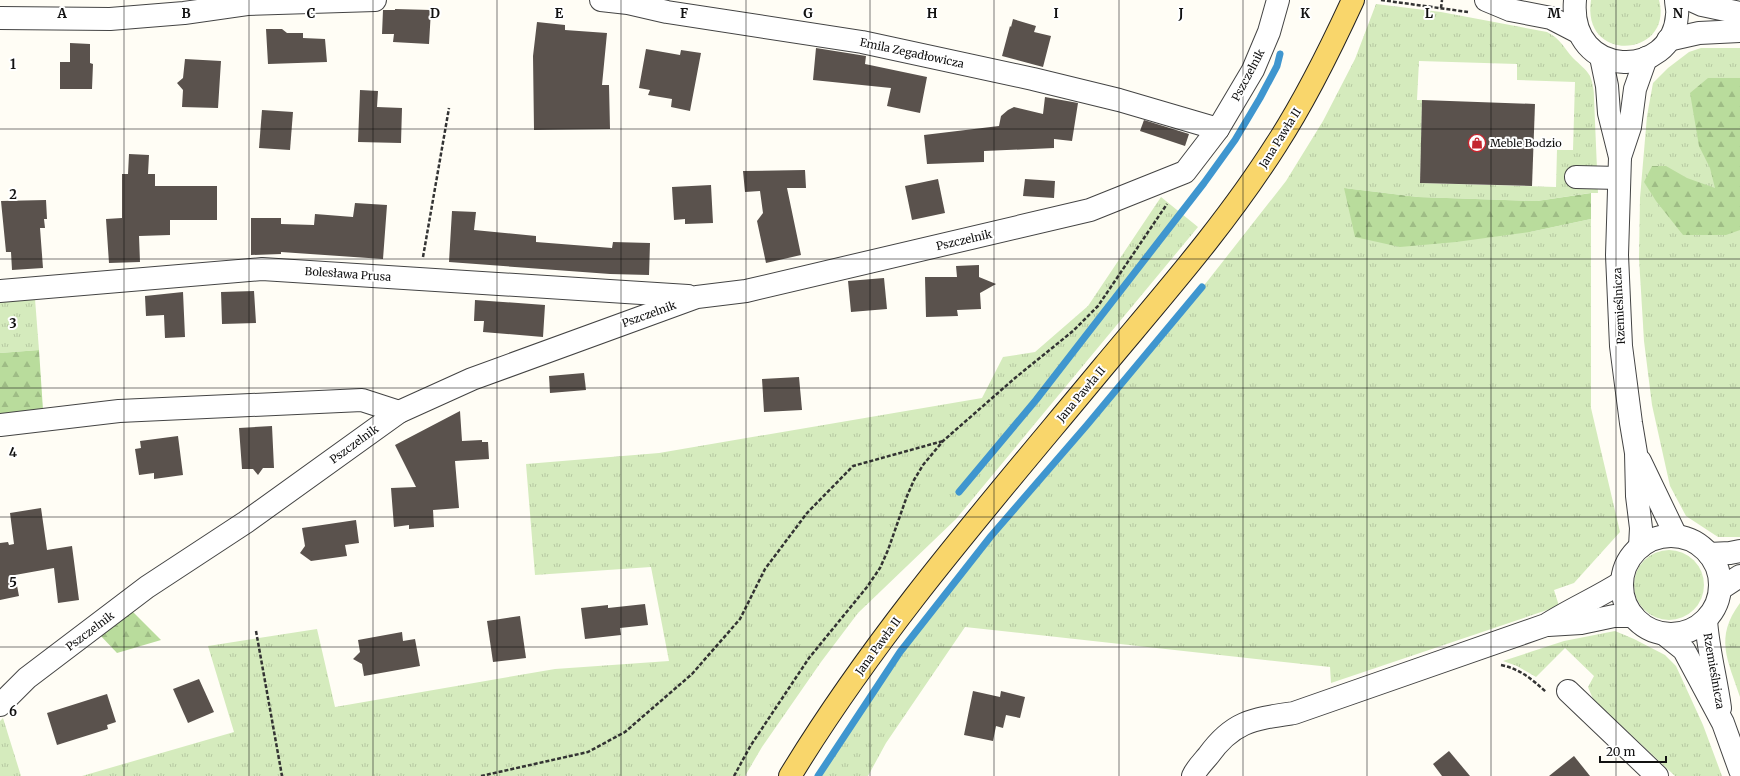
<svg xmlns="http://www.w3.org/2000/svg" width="1740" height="776" font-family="Merriweather,serif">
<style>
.grass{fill:url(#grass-tufts);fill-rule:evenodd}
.forest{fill:url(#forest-firs)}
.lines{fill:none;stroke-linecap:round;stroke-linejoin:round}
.stream{stroke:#3f96cf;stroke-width:7}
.building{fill:#5a524d}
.minor-casing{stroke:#444;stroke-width:24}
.major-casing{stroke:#222;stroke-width:24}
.path{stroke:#333;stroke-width:2.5;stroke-dasharray:4 2;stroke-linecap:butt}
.minor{stroke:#fff;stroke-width:22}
.major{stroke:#f9d66b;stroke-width:22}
.grid{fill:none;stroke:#111;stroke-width:1;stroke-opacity:0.55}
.labels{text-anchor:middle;stroke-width:4;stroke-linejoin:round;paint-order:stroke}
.street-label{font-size:11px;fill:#111;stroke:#fff}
.poi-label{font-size:11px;fill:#111;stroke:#fff;text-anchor:start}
.grid-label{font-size:13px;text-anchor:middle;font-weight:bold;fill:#111;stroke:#fff;stroke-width:4;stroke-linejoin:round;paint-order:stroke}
</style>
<defs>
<pattern id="grass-tufts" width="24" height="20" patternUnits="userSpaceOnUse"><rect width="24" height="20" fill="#d5ebbd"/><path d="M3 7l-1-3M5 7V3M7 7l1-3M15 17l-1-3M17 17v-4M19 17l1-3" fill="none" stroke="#b6c8a1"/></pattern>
<pattern id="forest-firs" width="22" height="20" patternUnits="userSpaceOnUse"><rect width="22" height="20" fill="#b9dc9c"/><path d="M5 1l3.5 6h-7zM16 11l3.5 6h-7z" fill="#9ebc85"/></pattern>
</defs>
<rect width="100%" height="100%" fill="#fffdf5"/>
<!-- grass -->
<g class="grass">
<path d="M1591 0H1659C1674 57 1581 65 1591 0Z"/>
<path d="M1376 4 1441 12 1547 32C1561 39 1563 47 1573 58 1579 64 1586 69 1590 76 1593 83 1594 91 1594 98L1598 193H1590L1537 201 1418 197 1344 188 1530 232 1591 219V408L1620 532 1574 583 1554 590 1559 606 1331 683 1330 667 965 627 886 743 868 776H819L899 652 990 538 1087 426 1136 365 1184 311 1286 181 1323 121 1355 59ZM1419 61 1517 64V80L1575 82 1573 150H1557L1556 187 1420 183 1422 100H1417Z"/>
<polygon points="1701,48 1740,48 1740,537 1718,537 1686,516 1670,486 1652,405 1644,341 1639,258 1640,198 1647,116 1653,83 1668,68 1689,52"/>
<polygon points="1161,197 1198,227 956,519 858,613 821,662 762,747 745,776 82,776 234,732 208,646 317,629 335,707 555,669 669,661 651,567 535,575 526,464 659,453 982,398 1003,357 1035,352 1088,306"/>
<polygon points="35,299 39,350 0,353 0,302"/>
<circle cx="1669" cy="585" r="35"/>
<path d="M1740 603V697C1728 660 1714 638 1740 603Z"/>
<polygon points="1615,631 1634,639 1665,655 1676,666 1703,725 1722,776 1675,776 1593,699 1588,687 1594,676 1565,648 1536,677 1517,666 1503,661 1564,641"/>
<polygon points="3,718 21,776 0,776 0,721"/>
</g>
<!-- forest -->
<g class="forest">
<polygon points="1708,78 1740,78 1740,230 1726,235 1683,235 1656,201 1644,182 1652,166 1666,166 1687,178 1715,188 1710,168 1699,146 1690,93"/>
<polygon points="1344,188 1418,197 1537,201 1591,193 1591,219 1530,232 1456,242 1400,247 1355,237"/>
<polygon points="39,350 43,410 0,432 0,353"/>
<polygon points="133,612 161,640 117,653 99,634"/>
</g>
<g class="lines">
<!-- stream -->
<g class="stream">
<polyline points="959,492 1036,400 1204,183 1235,140 1260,98 1277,66 1280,54"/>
<polyline points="818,776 900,652 991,536 1087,425 1202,287"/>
</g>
</g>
<!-- building -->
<g class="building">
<polygon points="395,9 431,10 429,44 393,42 394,34 382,34 383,10 395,10"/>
<polygon points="1013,19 1036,26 1034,32 1051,36 1043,67 1002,56 1010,26 1011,27"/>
<polygon points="537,22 565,25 565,30 607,33 602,85 609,85 610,129 534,130 533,56"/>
<polygon points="266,29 282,29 287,33 303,33 303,38 325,39 327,62 268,64"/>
<polygon points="70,43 90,44 90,63 93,64 92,89 60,89 60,62 70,62"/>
<polygon points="816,48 866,56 865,64 927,77 920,113 887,106 891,88 813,80"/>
<polygon points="646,49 680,55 681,50 701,53 690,111 671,107 672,99 648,95 650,90 639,88"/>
<polygon points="185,59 221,61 218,108 182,107 183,90 177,83 183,78"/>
<polygon points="360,90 378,91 377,107 402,108 401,143 358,142"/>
<polygon points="1045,97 1078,103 1072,141 1054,139 1054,148 984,151 984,162 927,164 924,135 999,126 1001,116 1008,110 1014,107 1043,114"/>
<polygon points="1422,100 1535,104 1532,186 1420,183"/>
<polygon points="262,110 293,112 290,150 259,148"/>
<polygon points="1144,120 1189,134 1185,146 1140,131"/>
<polygon points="129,154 149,155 148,174 155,174 155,186 217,186 217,220 170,220 170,235 139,236 140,262 109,263 106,219 122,218 122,174 128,174"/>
<polygon points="805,170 806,188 787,188 801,255 766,263 757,221 763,213 760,191 745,192 743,171"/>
<polygon points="938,179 945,213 912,220 905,186"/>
<polygon points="1025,179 1055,181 1054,198 1023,196"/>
<polygon points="711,185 713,223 685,224 685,219 674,220 672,187"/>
<polygon points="46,200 47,219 44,219 45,228 40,228 43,268 12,270 11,252 6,252 1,201"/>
<polygon points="355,203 387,205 383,259 281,252 281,254 251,255 251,218 281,218 281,224 314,225 315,214 353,217"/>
<polygon points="452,211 476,212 474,230 536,236 536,242 612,248 613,242 650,243 649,275 610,274 449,262"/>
<polygon points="979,265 979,277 996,284 980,293 981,309 957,310 958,316 926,317 925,277 957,277 956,266"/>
<polygon points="884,278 887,309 851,312 848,281"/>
<polygon points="254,291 256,323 222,324 221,292"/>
<polygon points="183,292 185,337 165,338 164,315 146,316 145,296"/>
<polygon points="475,300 545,305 543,337 483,332 484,321 474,321"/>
<polygon points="584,373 586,390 550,393 549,376"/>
<polygon points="799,377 802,410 764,412 762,379"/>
<polygon points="460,411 462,441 482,440 482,442 488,442 489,459 455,461 459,508 433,510 434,527 409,529 409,525 394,527 391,488 416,487 395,445"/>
<polygon points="272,426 274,468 263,468 258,475 253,469 242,469 239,428"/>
<polygon points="178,436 183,475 154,479 154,473 139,475 135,449 141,448 140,441"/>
<polygon points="41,508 47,550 72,546 79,600 58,603 54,568 15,575 19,596 0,600 0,543 8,542 9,545 14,544 10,513"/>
<polygon points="356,520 359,543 345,545 347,556 311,561 300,553 305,546 302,528"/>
<polygon points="645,604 648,625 620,628 621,635 585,639 581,608 608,605 608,608"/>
<polygon points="520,616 526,658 493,662 487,621"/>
<polygon points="402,632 403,641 415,639 420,666 364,676 362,664 353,659 360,652 358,640"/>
<polygon points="199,679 214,712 188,723 173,689"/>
<polygon points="973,691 1000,697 1001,691 1025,697 1020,718 1006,715 1003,728 996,726 993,741 964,735"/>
<polygon points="107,694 116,722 107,725 108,729 57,745 47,713"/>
<polygon points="1449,751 1470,776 1442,776 1433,764"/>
<polygon points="1574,756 1590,776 1549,776"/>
</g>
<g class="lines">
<defs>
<g id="minor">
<polyline points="601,0 628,3 667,12 862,42 1033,79 1119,100 1218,129"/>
<polyline points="1486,0 1510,10 1551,18 1578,32"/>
<path d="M1575 0C1568 80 1673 80 1677 15 1678 10 1676 5 1676 0"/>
<polyline points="1691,0 1702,5 1740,13"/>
<polyline points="0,18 110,19 184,13 247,4 375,0"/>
<polyline points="1668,40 1699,33 1740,31"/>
<polyline points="1601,57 1607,86 1609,113 1620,157 1617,255 1621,346 1631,423 1636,453 1637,496 1641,528 1640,547"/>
<polyline points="1620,157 1630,127 1635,89 1646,58"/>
<polyline points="1576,177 1619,178"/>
<polyline points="0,291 262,269 688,296"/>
<polyline points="0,425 119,411 362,400 399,412"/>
<polyline points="1640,461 1676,536"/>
<circle cx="1671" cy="585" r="49"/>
<polyline points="1709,554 1730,553 1740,551"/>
<polyline points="1720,589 1740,576"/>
<path d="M1706 620C1708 650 1716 678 1720 708"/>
<polyline points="1548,625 1581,623 1614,616 1633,616"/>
<polyline points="1664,634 1684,650 1723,723 1740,770"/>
<polyline points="1568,691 1657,776"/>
<polyline points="0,705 27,678 147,587 246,522 399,412 472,379 697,297 746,291 1090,210 1185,172 1218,129 1253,70 1269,32 1278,0"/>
<path d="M1193 776C1196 769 1203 762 1208 756 1233 721 1253 719 1294 713L1546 625C1571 609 1597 598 1622 582"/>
</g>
<path id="major" d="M790 776C880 628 994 499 1104 366 1164 294 1226 224 1276 145 1306 99 1330 50 1353 0"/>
</defs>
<!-- minor casing -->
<use href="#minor" class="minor-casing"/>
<!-- major casing -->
<use href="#major" class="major-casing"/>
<!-- path -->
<g class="path">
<polyline points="1381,0 1468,12"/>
<polyline points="1441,8 1442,0"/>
<polyline points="423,257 449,108"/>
<polyline points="256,631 282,776"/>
<path d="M1501 665C1520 669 1532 679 1546 692"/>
<polyline points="481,776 588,752 625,732 692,674 740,619 765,569 807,513 853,466 943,441"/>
<polyline points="734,776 751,745 809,658 867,587 880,568 888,550 907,496 914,480 923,465 943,441 1015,378 1073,331 1098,306 1167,204"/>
</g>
<!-- minor -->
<use href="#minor" class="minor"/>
<!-- major -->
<use href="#major" class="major"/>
</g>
<!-- grid -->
<path class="grid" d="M124 0V776M249 0V776M373 0V776M497 0V776M621 0V776M746 0V776M870 0V776M994 0V776M1119 0V776M1243 0V776M1367 0V776M1491 0V776M1616 0V776M0 129H1740M0 259H1740M0 388H1740M0 517H1740M0 647H1740"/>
<!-- icons -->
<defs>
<symbol id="shop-ring" viewBox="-11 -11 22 22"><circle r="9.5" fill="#fff" stroke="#c4262e" stroke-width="1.5"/><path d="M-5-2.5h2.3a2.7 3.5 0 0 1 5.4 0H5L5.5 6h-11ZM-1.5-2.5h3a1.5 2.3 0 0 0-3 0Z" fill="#c4262e"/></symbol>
</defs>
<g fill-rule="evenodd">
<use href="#shop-ring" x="1467" y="133" width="20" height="20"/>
</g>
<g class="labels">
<!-- street labels -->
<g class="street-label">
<text transform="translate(912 53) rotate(12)" y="4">Emila Zegadłowicza</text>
<text transform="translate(1248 75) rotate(-62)" y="4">Pszczelnik</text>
<text transform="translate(1280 138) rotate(-58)" y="4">Jana Pawła II</text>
<text transform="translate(964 240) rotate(-13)" y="4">Pszczelnik</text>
<text transform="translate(348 274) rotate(4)" y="4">Bolesława Prusa</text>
<text transform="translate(1619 306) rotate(-93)" y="4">Rzemieślnicza</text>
<text transform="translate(649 314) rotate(-20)" y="4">Pszczelnik</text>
<text transform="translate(1081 394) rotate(-50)" y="4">Jana Pawła II</text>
<text transform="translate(354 444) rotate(-36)" y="4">Pszczelnik</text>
<text transform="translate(90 631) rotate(-37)" y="4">Pszczelnik</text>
<text transform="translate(878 646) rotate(-54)" y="4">Jana Pawła II</text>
<text transform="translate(1714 671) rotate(80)" y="4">Rzemieślnicza</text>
</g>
<!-- poi labels -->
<g class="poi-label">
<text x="1490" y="147">Meble Bodzio</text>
</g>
</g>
<g class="grid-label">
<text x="62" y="18">A</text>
<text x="186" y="18">B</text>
<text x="311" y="18">C</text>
<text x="435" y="18">D</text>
<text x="559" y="18">E</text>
<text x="684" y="18">F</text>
<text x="808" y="18">G</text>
<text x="932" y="18">H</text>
<text x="1056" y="18">I</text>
<text x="1181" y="18">J</text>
<text x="1305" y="18">K</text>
<text x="1429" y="18">L</text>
<text x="1554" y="18">M</text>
<text x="1678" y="18">N</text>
<text x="13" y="69">1</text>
<text x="13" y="199">2</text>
<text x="13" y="328">3</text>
<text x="13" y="457">4</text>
<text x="13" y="587">5</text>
<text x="13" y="716">6</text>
</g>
<!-- scale -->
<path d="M1600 756v6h66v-6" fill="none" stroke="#111111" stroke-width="2"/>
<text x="1606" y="756" font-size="12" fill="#111111" stroke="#ffffff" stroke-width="3" paint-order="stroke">20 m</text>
</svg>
